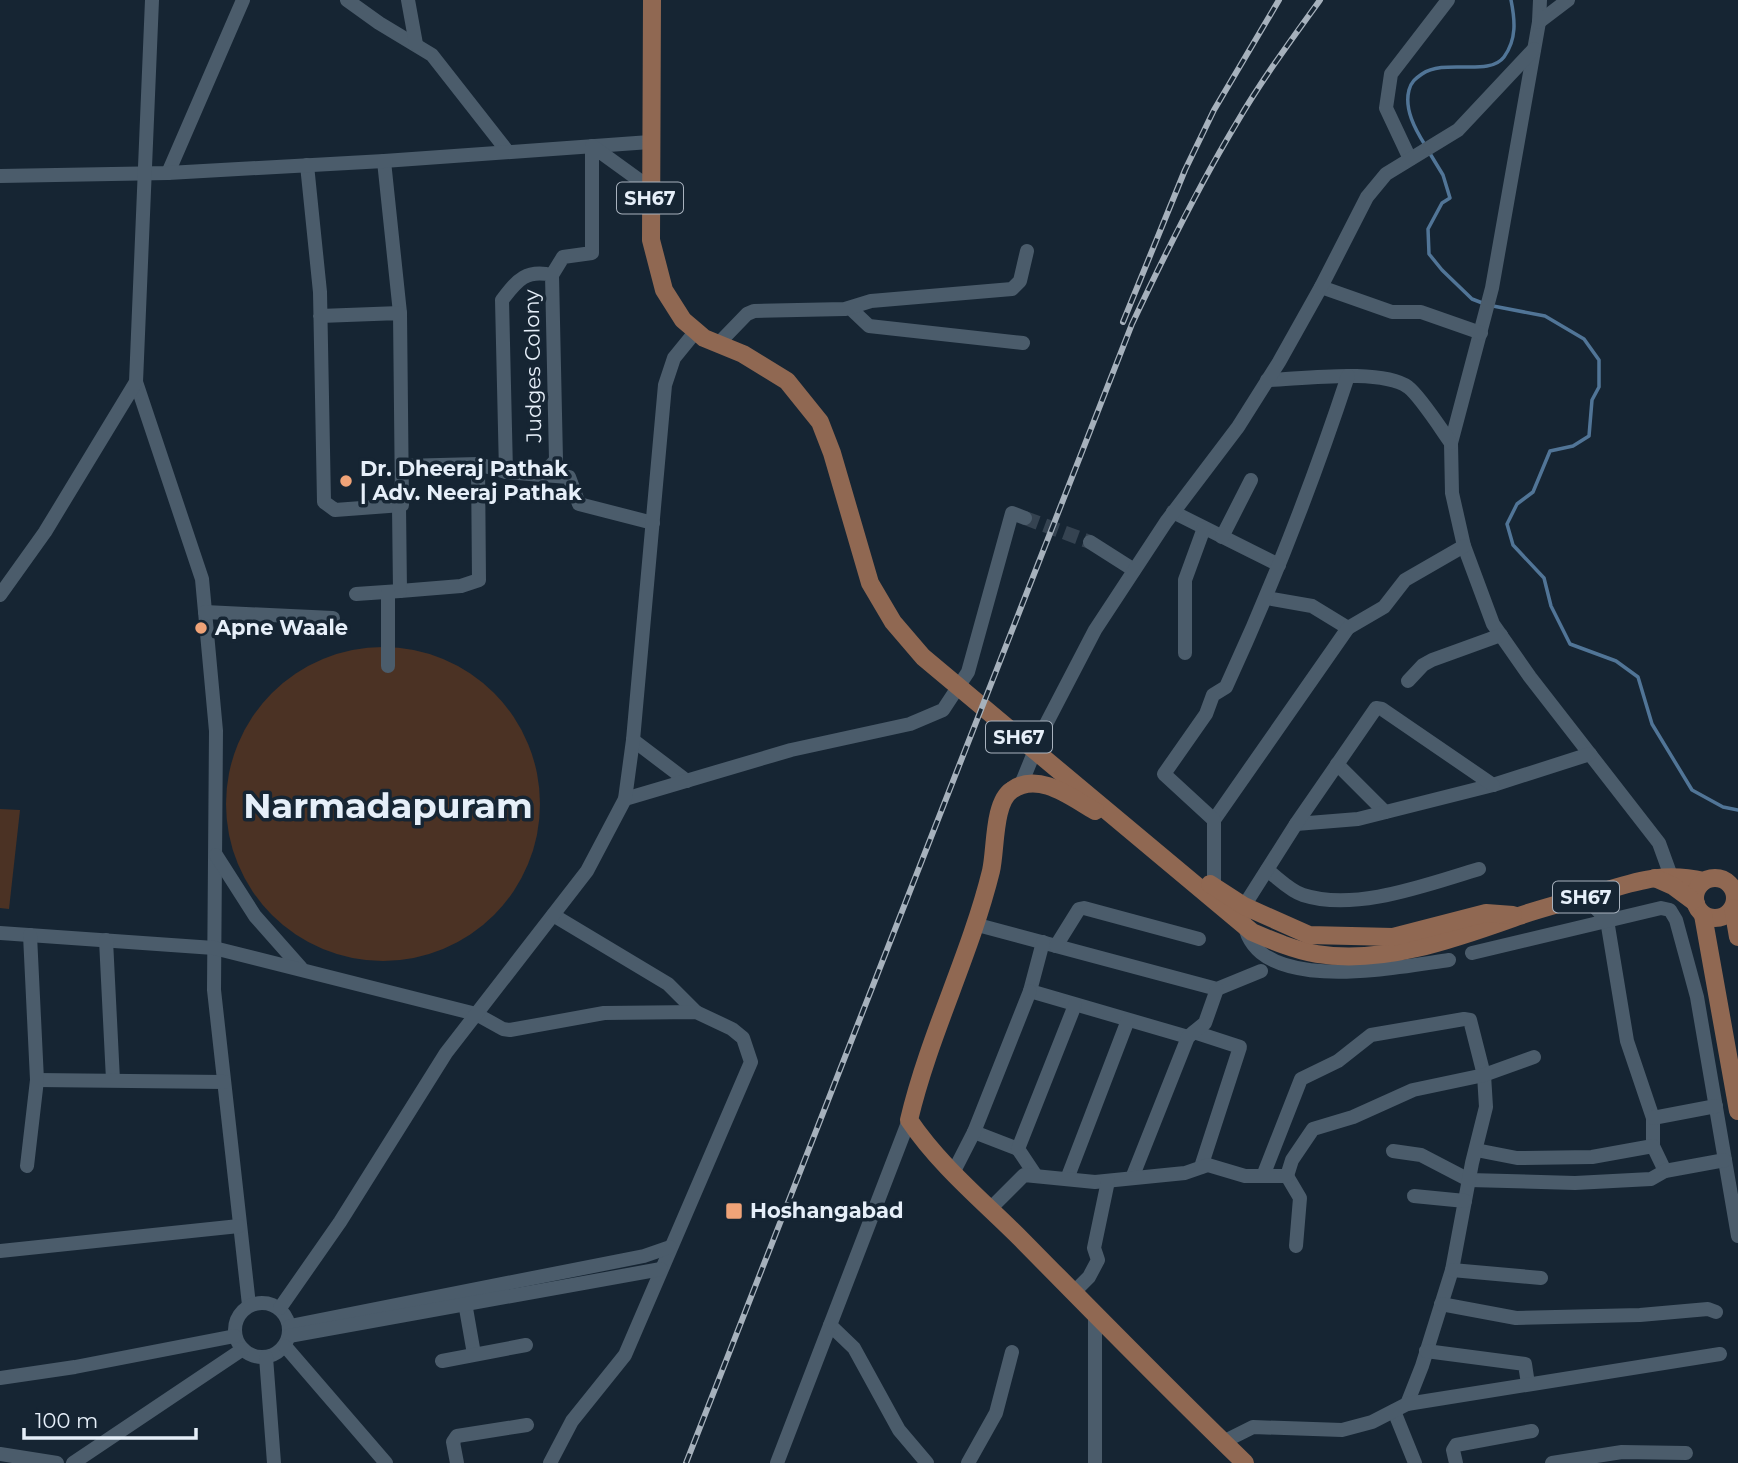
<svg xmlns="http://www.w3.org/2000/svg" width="1738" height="1463" font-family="Montserrat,sans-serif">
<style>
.green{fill:#4b3224}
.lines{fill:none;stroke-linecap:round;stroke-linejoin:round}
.stream{stroke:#517597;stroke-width:3.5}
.minor-tunnel{stroke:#354351;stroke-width:14;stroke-dasharray:14 7;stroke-linecap:butt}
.minor{stroke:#4b5c6b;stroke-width:14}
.major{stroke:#906852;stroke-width:18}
.rail-casing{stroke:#a6b1bc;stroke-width:6}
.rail{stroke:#162533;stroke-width:3.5;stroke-dasharray:10;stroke-linecap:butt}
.poi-dot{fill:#efa378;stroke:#162533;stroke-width:2.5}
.labels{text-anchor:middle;stroke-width:7;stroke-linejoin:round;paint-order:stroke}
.shield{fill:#162533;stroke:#a8b2be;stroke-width:2}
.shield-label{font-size:19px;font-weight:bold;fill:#e6eff9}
.street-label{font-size:21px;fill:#e6eff9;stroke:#162533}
.poi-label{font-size:21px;font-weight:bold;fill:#e6eff9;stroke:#162533;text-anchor:start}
.town-label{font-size:35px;font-weight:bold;fill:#e6eff9;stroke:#162533}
</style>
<rect width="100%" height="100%" fill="#162533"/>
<!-- green -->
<g class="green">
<circle cx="383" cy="804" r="157"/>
<polygon points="0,809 20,810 9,909 0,908"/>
</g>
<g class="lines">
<!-- stream -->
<g class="stream">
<path d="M1425 145C1415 129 1404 109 1409 90 1411 82 1415 79 1422 74 1445 58 1489 77 1504 57 1517 39 1515 20 1511 0"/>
<polyline points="1429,152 1443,175 1450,198 1442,203 1428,229 1429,254 1442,270 1472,299 1485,304"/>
<polyline points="1493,306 1545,316 1584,339 1599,360 1599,387 1592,400 1589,436 1573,446 1550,451 1533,492 1517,504 1507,524 1513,545 1544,578 1551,606 1570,644 1616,661 1638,677 1652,724 1692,790 1723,807 1738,810"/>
</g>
<!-- minor-tunnel -->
<polyline class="minor-tunnel" points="1025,518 1090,542"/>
<!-- minor -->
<g class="minor">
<polyline points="347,0 379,23 432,55 508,152"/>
<polyline points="408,0 416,44"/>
<polyline points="1540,0 1539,22 1492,288 1451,443 1452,493 1464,546 1493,624 1530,677 1659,843 1671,876"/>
<polyline points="1539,22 1568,0"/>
<polyline points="1410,159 1386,108 1391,74 1448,0"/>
<polyline points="384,161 400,313"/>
<polyline points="307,165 320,292 324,502 335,510 402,505 400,313 320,316"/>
<polyline points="168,173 243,0"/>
<polyline points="0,176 168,173 384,161 650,142"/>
<path d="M552 275C525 269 517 281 502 300L506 472 542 475 556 460 552 275 563 257 592 253V146L650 188"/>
<polyline points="1321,287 1392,312 1421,312 1481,333"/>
<polyline points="850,308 869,326 1023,343"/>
<polyline points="718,344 747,314 754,311 845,309 871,301 1012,289 1020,281 1027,251"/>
<path d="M1267 380C1301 379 1381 368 1408 387 1420 396 1441 429 1451 443"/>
<polyline points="136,382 202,579 216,731 214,990 249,1305"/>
<polyline points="402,466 478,464 506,472"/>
<polyline points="542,475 569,477 579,504 653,523"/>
<polyline points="1173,512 1279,565"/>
<polyline points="1222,537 1251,480"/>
<polyline points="1090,542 1134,570"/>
<polyline points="400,591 461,586 479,580 478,464"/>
<polyline points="356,594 400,591 399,506"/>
<polyline points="0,595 45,532 136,382 152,0"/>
<polyline points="1267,598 1312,606 1348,628"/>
<polyline points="205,612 333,618"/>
<polyline points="1185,653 1185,580 1204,528"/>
<polyline points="388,666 388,592"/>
<polyline points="1408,681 1423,665 1432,660 1501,635"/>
<polyline points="633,740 687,781"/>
<polyline points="1337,764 1385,812"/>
<polyline points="1020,787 1044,728 1095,630 1166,522 1238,427 1279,362 1321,287 1367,197 1386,174 1458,130 1534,49"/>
<polyline points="625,799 791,750 910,724 943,710 968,672 1012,513 1025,518"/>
<polyline points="1214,820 1348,628 1384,607 1405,580 1464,546"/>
<polyline points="1296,824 1358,819 1493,785 1590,754"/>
<polyline points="216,855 255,916 301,968"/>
<path d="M1267 870C1278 878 1290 891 1303 895 1356 912 1428 884 1479 869"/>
<path d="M1214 887V820L1164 774 1206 714 1213 695 1226 687C1273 585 1313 482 1348 376"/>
<polyline points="1585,897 1607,920 1627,1041 1653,1118 1653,1146"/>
<polyline points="553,915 668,984 696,1012"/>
<polyline points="974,924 1217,989 1261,971"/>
<polyline points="0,933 214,948 476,1014 503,1029 510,1030 604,1013 696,1012 732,1029 743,1038 751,1062 625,1355 572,1421 550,1463"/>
<polyline points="106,940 113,1080"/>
<polyline points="1043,942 1030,991 1188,1037"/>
<polyline points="1056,946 1079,909 1084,908 1199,939"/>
<polyline points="1472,953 1661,908 1670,910 1676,920 1697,997 1738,1236"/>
<path d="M1449 960C1396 967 1235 1001 1244 906L1296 824 1376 708 1382 709 1493 785"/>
<polyline points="1194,1032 1240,1047 1201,1167"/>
<polyline points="37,1080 224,1082"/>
<polyline points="1653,1118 1716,1106"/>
<polyline points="974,1132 1018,1149"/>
<polyline points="1476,1150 1517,1158 1592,1157 1653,1146 1665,1171"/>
<polyline points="1393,1151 1421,1155 1469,1180 1575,1183 1651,1179 1665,1171 1725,1160"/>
<polyline points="27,1166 37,1080 30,935"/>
<polyline points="953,1173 974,1132 1030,991"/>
<polyline points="1036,1176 1018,1149 1075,1005"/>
<polyline points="1263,1176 1301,1079 1338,1061 1371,1035 1464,1019 1470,1020 1484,1075 1486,1107 1472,1163 1452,1270 1422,1366 1407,1404"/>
<polyline points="1287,1176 1300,1198 1296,1246"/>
<polyline points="1132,1178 1188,1037 1205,1023 1217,989"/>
<polyline points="1067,1179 1128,1020"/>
<polyline points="1414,1196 1465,1201"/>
<polyline points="990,1209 1024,1175 1095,1182 1185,1173 1208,1165 1245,1176 1287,1176 1292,1160 1313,1129 1353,1117 1413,1090 1484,1075 1534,1057"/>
<polyline points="0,1251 239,1226"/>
<polyline points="1452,1270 1541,1278"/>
<polyline points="1073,1293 1089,1277 1098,1260 1094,1248 1108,1181"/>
<polyline points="464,1297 474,1354"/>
<circle cx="262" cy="1330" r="27"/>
<polyline points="1441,1304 1516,1318 1640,1315 1708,1309 1716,1312"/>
<polyline points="280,1308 340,1222 446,1053 587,871 625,799 633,740 665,385 674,358 696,331"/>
<polyline points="1095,1316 1095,1463"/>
<polyline points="830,1325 854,1348 899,1430 927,1463"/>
<polyline points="290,1326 644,1256 670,1247"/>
<polyline points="289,1336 661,1269"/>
<polyline points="285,1346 386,1463"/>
<polyline points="1426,1351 1525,1364 1528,1384"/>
<polyline points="266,1357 274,1463"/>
<polyline points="442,1361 526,1345"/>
<polyline points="0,1378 75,1367 235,1336"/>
<polyline points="1394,1411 1415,1463"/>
<polyline points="1223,1442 1253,1427 1342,1430 1372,1422 1407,1404 1720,1354"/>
<polyline points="0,1454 57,1463"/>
<polyline points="73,1463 243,1349"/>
<polyline points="457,1463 453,1442 457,1436 527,1425"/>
<polyline points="777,1463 909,1120"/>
<polyline points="968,1463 996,1413 1012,1352"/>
<polyline points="1456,1463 1453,1450 1456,1445 1532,1431"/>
<polyline points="1552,1463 1622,1452 1686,1453"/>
</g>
<!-- major -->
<g class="major">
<path d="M652 0 651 240 664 290 683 320 696 331 704 338 743 354 787 381 820 422 832 453 870 583 893 622 923 657 1252 932C1273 941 1294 950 1317 954 1384 965 1457 938 1519 916 1542 908 1567 902 1590 895 1633 883 1659 871 1704 881"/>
<path d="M1095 811C1072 798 1039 771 1012 790 993 802 996 850 991 871 970 956 929 1035 909 1120 940 1166 983 1201 1022 1240 1096 1315 1169 1390 1245 1463"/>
<circle cx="1715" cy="898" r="20"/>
<polyline points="1655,878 1673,886 1696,903"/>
<polyline points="1210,884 1244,906 1309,935 1393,937 1486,913 1513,915"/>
<polyline points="1733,908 1738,937"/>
<polyline points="1703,915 1738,1111"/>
</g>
<defs>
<g id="rail">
<polyline points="1123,322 1185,170 1214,110 1279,0"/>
<path d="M686 1463 1132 324C1164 256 1197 189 1236 124 1261 81 1291 40 1320 0"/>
</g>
</defs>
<!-- rail casing -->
<use href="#rail" class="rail-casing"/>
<!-- rail -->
<use href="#rail" class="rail"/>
</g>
<!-- markers -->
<g class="poi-dot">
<circle cx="346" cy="481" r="7"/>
<circle cx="201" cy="628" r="7"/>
<rect x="725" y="1202" width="18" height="18" rx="3.5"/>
</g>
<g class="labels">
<!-- shield labels -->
<g class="shield">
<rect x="617" y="182.5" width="66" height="31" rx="5"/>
<rect x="986" y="721.5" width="66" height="31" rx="5"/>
<rect x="1553" y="881.5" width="66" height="31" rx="5"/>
</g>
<g class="shield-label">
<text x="650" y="205">SH67</text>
<text x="1019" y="744">SH67</text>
<text x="1586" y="904">SH67</text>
</g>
<!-- street labels -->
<g class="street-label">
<text transform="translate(533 366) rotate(-91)" y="7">Judges Colony</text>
</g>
<!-- poi labels -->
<g class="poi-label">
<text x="360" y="476">Dr. Dheeraj Pathak<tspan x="360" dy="24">| Adv. Neeraj Pathak</tspan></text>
<text x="215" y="635">Apne Waale</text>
<text x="750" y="1218">Hoshangabad</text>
</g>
<!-- town labels -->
<g class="town-label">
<text x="388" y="818">Narmadapuram</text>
</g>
</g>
<!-- scale -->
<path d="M24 1428v10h172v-10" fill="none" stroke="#e6eff9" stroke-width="3.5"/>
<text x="35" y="1428" font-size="21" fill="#e6eff9" stroke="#162533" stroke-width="5" paint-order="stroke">100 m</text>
</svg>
